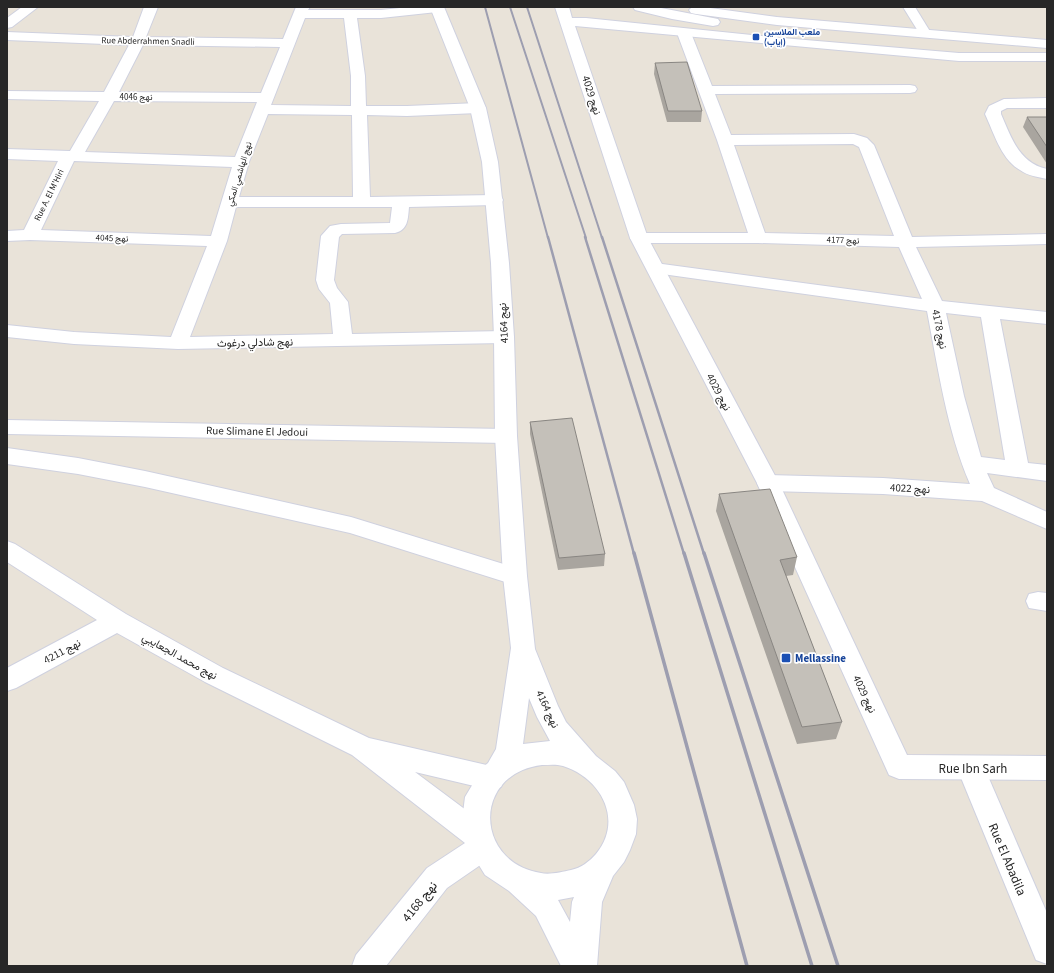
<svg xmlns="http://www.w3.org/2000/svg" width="1054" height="973" font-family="'Source Sans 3',Vazirmatn,sans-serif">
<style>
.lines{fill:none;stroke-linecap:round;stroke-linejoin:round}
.lane-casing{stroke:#cfd1df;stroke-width:2}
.street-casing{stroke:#cfd1df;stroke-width:2}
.secondary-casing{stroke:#cfd1df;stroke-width:2}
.lane{fill:#fff;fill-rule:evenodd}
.street{fill:#fff;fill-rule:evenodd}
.secondary{fill:#fff;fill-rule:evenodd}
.rail-far2{stroke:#9d9eb0;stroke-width:2}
.rail-far1{stroke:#9d9eb0;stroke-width:2.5}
.rail{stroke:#9d9eb0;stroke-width:3.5}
.wall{fill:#a9a59f}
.building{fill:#c4c0b9;stroke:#898682}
.transit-dot{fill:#1a4fb4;stroke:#fff;stroke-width:1.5}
.labels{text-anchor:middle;stroke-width:3.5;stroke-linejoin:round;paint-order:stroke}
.far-transit-label{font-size:9px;font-weight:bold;fill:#164399;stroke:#fff;text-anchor:start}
.far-street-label{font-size:9px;fill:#272727;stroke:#fff}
.street-label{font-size:11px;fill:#272727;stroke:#fff}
.transit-label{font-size:11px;font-weight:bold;fill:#164399;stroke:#fff;text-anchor:start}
.near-street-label{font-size:13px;fill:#272727;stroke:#fff}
</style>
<rect width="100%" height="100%" fill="#e9e3d9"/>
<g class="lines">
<defs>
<polygon id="lane" points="903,7 915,7 931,33 929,36 921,36"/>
<g id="street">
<polygon points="22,7 38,7 12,27 7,28 7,18"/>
<path d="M144 7H158L146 37 283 39 296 7H310L308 10H381L409 7H443L442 11 437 12 381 18H357L365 76 366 106H407L478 103 483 105 486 108 483 111 478 113 407 116 367 115 370 197 495 195 501 196 503 200 501 204 495 205 409 207C408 219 408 230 395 233L342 234 339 237 334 280 337 288 348 302 352 334 504 331 511 333 514 337 511 341 504 343 178 349 74 344 7 337V325L74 332 171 337 207 246 30 240 7 241V231L24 230 58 161 7 159V149L70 151 99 101 7 99V91L104 92 129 45 7 40V32L133 37ZM305 18H344L351 76V106L271 105ZM143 45 280 47 261 93 119 92ZM114 101 257 102 235 157 85 152ZM268 114 352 115 353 197H239L249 162ZM74 161 232 167 211 236 41 230ZM236 207H392L390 223 341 224 330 226 321 236 316 280 319 289 330 303 333 334 190 337 227 241Z"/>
<path d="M684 29 689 30 691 33 712 86 910 85 915 86 917 89 915 92 910 93 715 94 731 135 854 134 867 138 874 145 912 237 1047 234V244L916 247 942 301 1047 312V324L1000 319 1028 463 1047 465V481L987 473 994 488 1047 512V529L982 501 883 494 768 491 760 489 757 483 760 477 768 475 883 478 970 484C947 431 938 368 927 311L655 273 649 272 646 268 649 264 655 263 922 299 899 247 758 243H639L633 242 630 238 633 234 639 233H748L717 140 677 33 679 30ZM853 144 859 147 894 236 765 233 734 145ZM946 313 981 317 1005 460 981 457 964 396Z"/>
<path d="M1047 98V108H1007L1001 111V114C1011 137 1019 163 1047 169V179C1038 177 1028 176 1020 170 1001 159 994 133 985 114L989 106 1004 99Z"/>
<polygon points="7,420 506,429 513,431 517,436 513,441 506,443 7,434"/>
<polygon points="7,448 78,458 145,471 351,517 523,570 527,576 523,582 515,585 350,533 145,487 78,474 7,464"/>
<polygon points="7,541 15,544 126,614 223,668 369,738 491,766 501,769 505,778 501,787 491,790 415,772 486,825 490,834 489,837 492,839 496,848 492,857 447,888 386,966 352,966 356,955 427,868 465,843 352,755 205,682 117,633 16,688 7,691 7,668 97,620 7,562"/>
<polygon points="1038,592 1047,593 1047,611 1029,608 1026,601 1029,594"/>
<polygon points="971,756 981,760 1047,913 1047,964 1036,960 957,768 961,760"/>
</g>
<g id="secondary">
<path d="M430 7H444L486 108 498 162 509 263 514 337 517 436 527 576 535 649 558 706 566 722 596 756 615 771 624 782 634 805 637 819 636 834 630 850 624 862 613 876 602 902 597 966H561L536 916 509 891 485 875 472 854 467 845 462 821 465 797 483 767 488 763 496 749 511 648 503 576 495 436 494 337 491 263 482 162 470 108ZM529 698 537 717 550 741 523 744ZM542 765C549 765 556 764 563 766 601 778 624 820 596 854 590 861 581 868 571 870 562 872 549 875 541 873 475 863 471 774 542 765ZM574 897 572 902 570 922 558 900Z"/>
<polygon points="555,7 569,7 572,18 586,18 782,38 959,53 1047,53 1047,61 959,61 575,26 648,238 779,483 907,755 1047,756 1047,780 899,779 889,775 757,483 630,238"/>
<polygon points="633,7 656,7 713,18 718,19 720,22 718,25 713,26 672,19 635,10"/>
<polygon points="692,7 703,7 777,17 1047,40 1047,48 777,25 696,14 691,13 689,10"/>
</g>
</defs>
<!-- lane casing -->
<use href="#lane" class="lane-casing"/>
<!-- street casing -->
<use href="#street" class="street-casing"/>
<!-- secondary casing -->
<use href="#secondary" class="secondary-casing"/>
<!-- lane -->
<use href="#lane" class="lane"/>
<!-- street -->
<use href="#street" class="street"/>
<!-- secondary -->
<use href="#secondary" class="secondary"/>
<!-- rail-far2 -->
<g class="rail-far2">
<polyline points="485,7 548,238"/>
<polyline points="510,7 586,238"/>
<polyline points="527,7 602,238"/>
</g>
<!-- rail-far1 -->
<g class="rail-far1">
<polyline points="548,237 634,554"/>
<polyline points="585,237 684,554"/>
<polyline points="602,237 704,554"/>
</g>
<!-- rail -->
<g class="rail">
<polyline points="634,553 747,966"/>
<polyline points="684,553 812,966"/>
<polyline points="704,553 838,966"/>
</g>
</g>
<!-- wall -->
<g class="wall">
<polygon points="655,63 702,111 701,122 667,122 654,74"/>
<polygon points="1027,117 1047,117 1047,164 1023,127"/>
<polygon points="530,422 605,554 604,566 558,570 530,434"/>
<polygon points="719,494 797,557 793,575 786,576 842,722 836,739 797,744 716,511"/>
</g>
<!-- building -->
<g class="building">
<polygon points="687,62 702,111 668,111 655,63"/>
<polygon points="1027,117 1047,117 1047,147"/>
<polygon points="572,418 605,554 559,558 530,422"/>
<polygon points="770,489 797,557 780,560 842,722 802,727 719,494"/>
</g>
<!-- markers -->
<g class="transit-dot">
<rect x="752" y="33" width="8" height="8" rx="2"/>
<rect x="781" y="653" width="10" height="10" rx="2"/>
</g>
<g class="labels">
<!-- far-transit labels -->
<g class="far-transit-label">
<text x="764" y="35">ملعب الملاسين<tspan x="764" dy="10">(إياب)</tspan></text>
</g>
<!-- far-street labels -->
<g class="far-street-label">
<text transform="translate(148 41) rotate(1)" y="3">Rue Abderrahmen Snadli</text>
<text x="136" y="100">نهج 4046</text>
<text transform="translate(239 174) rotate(-73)" y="3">نهج الهاشمي المكي</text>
<text transform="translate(49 195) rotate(-64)" y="3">Rue A. El M'Hiri</text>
<text transform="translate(112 238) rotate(2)" y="3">نهج 4045</text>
<text transform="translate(843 240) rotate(2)" y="3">نهج 4177</text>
</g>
<!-- street labels -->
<g class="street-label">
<text transform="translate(592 95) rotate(72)" y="4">نهج 4029</text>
<text transform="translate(503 323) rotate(-93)" y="4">نهج 4164</text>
<text transform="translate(940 329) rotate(78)" y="4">نهج 4178</text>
<text transform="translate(255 342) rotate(-1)" y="4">نهج شادلي درغوث</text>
<text transform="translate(719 392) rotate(62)" y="4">نهج 4029</text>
<text transform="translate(257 431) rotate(1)" y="4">Rue Slimane El Jedoui</text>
<text transform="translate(910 488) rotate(3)" y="4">نهج 4022</text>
<text transform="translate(62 651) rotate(-28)" y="4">نهج 4211</text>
<text transform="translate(180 656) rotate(29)" y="4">نهج محمد الجعايبي</text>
<text transform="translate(865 694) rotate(65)" y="4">نهج 4029</text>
<text transform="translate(548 709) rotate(65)" y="4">نهج 4164</text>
</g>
<!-- transit labels -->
<g class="transit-label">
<text x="795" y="662">Mellassine</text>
</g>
<!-- near-street labels -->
<g class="near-street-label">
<text x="973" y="773">Rue Ibn Sarh</text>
<text transform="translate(1008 859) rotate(67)" y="5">Rue El Abadila</text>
<text transform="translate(419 901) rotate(-51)" y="5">نهج 4168</text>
</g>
</g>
<!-- border -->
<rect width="1054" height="973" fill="none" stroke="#272727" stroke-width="16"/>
</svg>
